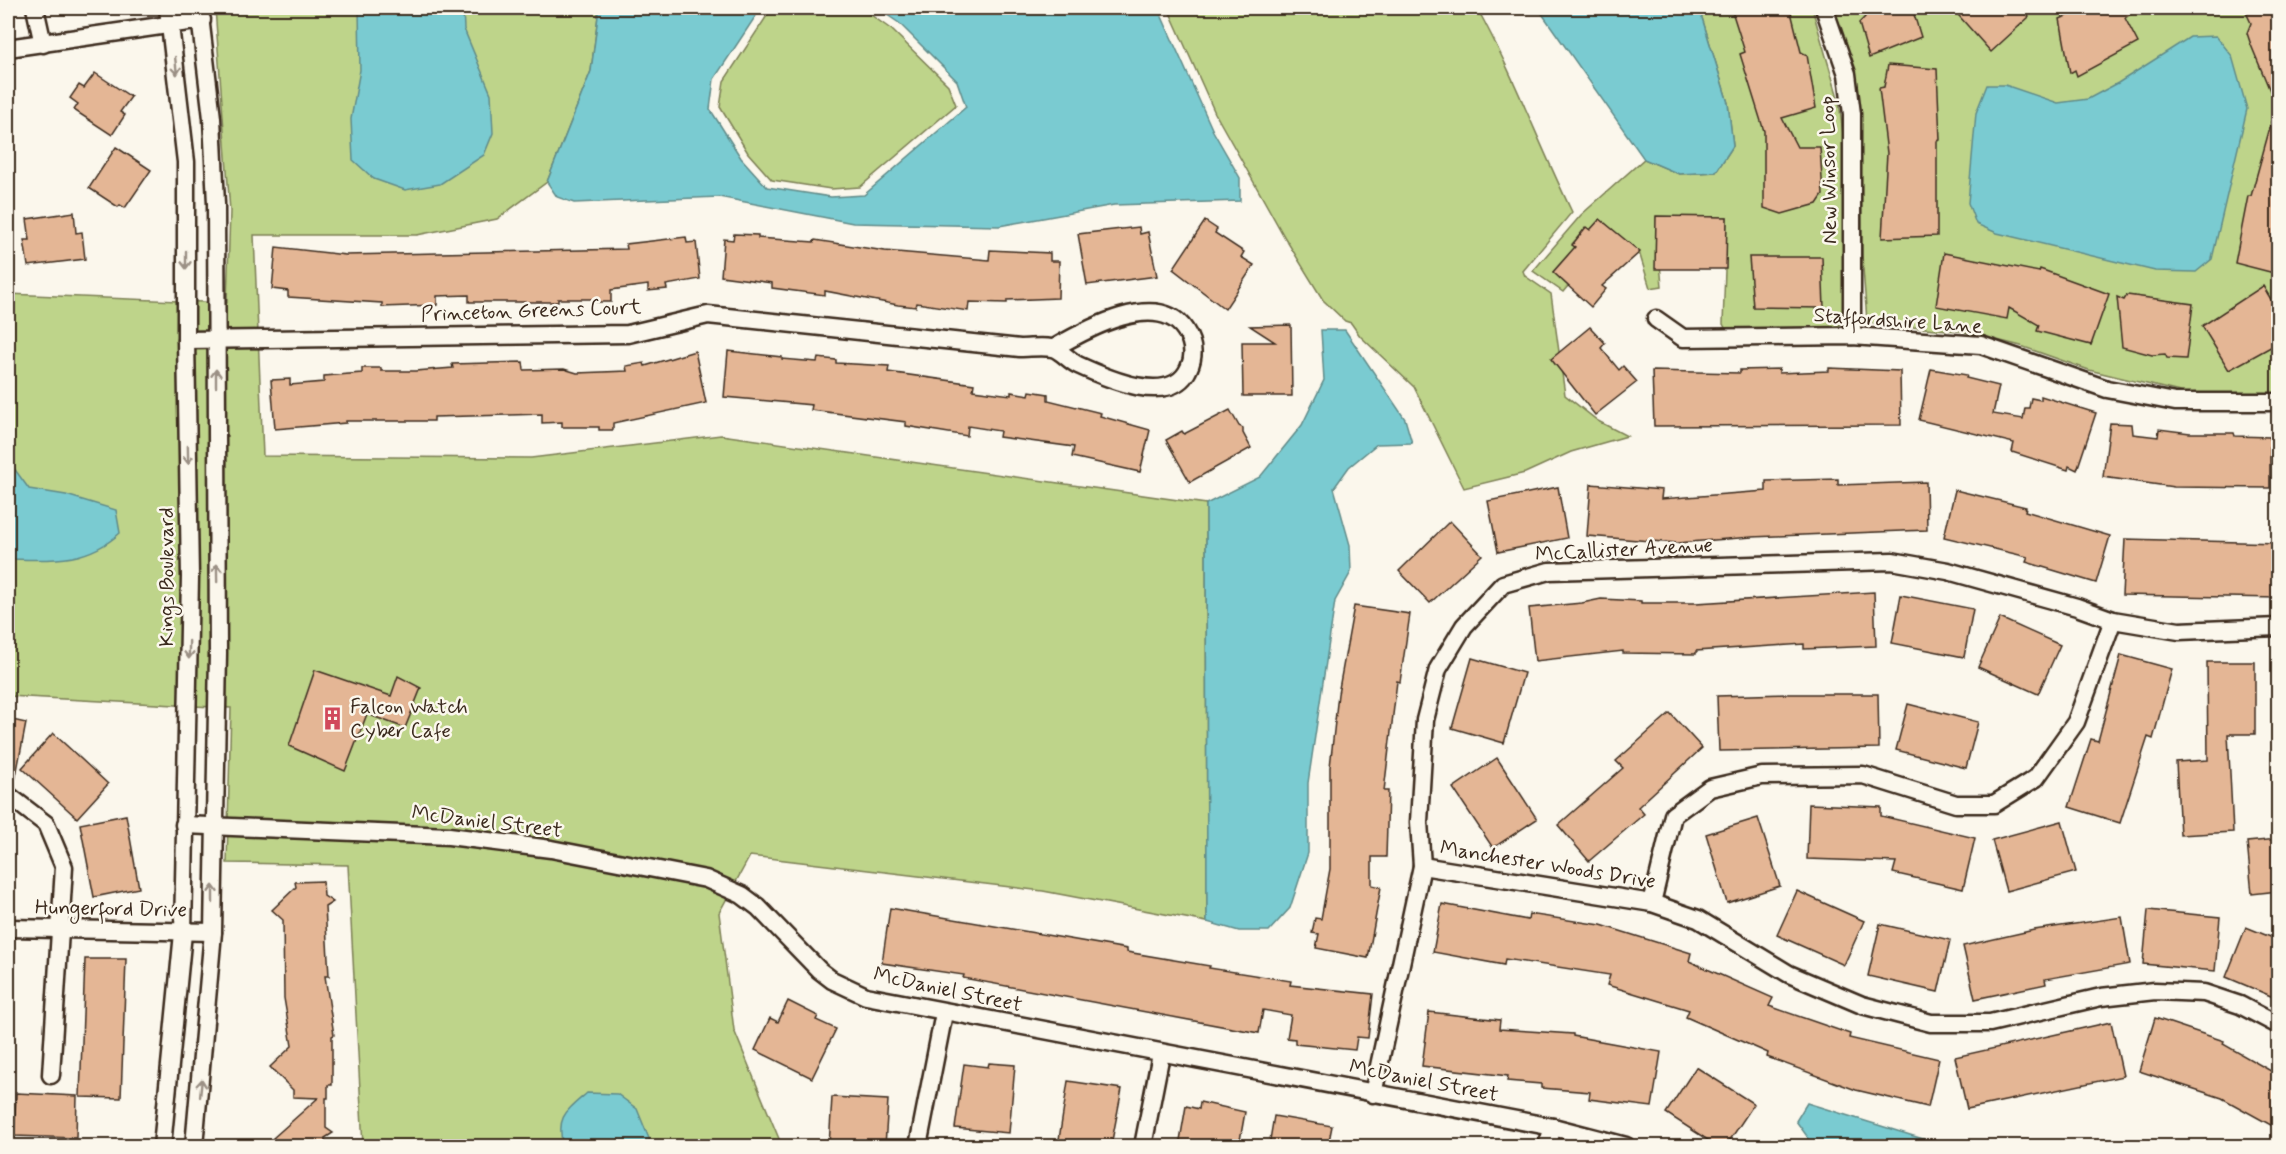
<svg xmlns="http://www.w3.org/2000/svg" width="2286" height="1154" font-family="Mynerve,sans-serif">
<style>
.green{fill:#bed48a;stroke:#7c7f54;stroke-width:1.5}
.water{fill:#7acbd1;stroke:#618b89;stroke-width:1.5}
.building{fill:#e4b695;stroke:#3b2a1e;stroke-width:1.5}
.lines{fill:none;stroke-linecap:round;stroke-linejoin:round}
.street-casing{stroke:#3b2a1e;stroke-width:21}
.street{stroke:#fbf7ec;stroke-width:16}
.oneway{stroke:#9b9085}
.labels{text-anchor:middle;stroke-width:5;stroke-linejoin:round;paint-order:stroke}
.street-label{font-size:21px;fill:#3b2a1e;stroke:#fbf7ec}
.poi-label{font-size:21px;fill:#3b2a1e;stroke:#fbf7ec;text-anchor:start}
</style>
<rect width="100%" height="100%" fill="#fbf7ec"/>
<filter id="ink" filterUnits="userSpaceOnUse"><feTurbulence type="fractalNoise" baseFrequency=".0167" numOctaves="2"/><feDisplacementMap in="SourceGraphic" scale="12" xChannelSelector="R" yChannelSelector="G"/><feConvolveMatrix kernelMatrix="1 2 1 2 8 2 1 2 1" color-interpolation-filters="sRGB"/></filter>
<g filter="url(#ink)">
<!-- green -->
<g class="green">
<polygon points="215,8 599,8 591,71 547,182 497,219 417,235 254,235 263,456 531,458 721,435 1206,504 1207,922 1043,891 750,856 719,913 734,1030 782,1146 363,1146 348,865 227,863 231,708 8,696 8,294 227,303 230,211"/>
<polygon points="772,8 861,8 892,30 948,85 956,105 860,187 831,189 772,180 748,153 720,107 724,81"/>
<path d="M1168 8H1477C1513 73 1539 144 1572 212L1523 271 1525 276 1551 294 1565 395 1598 421 1627 436 1571 452 1525 473 1464 488 1414 387 1360 336 1351 323 1345 321 1323 300 1285 238 1215 113Z"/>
<polygon points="1699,8 1812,8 1839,101 1843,135 1845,311 1840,325 1828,328 1727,331 1723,324 1727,217 1656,217 1662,286 1650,288 1639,252 1600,219 1590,230 1586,228 1572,244 1575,247 1553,272 1568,286 1563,292 1533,271 1581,215 1644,159 1679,174 1716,172 1733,146 1728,103"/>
<polygon points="1832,8 2278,8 2278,395 2184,393 2089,370 2021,346 1961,331 1874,324 1867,321 1862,255 1861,112 1852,66"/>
</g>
<!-- water -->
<g class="water">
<polygon points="359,8 463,8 464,29 491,94 493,133 484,155 440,184 405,190 374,179 353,160 351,119 360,70"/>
<polygon points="599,8 761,8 714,79 710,109 741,158 767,187 831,197 864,195 966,107 957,81 899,23 877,8 1158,8 1213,131 1240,178 1240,201 1114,205 999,226 853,223 719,197 574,203 557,197 547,182 591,71"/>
<polygon points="1538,8 1699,8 1728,103 1733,146 1716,172 1679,174 1644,159"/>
<polygon points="2216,36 2232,56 2247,109 2212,259 2196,272 2155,271 1997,233 1976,224 1968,203 1976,113 1987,85 2005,85 2058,103 2088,99 2118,83 2190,37"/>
<polygon points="1321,330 1345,330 1405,419 1412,443 1377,444 1349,467 1334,488 1350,545 1351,572 1335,601 1308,783 1308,853 1290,908 1269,931 1239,931 1207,922 1206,504 1260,477 1302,425 1324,380"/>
<path d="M8 460 29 489 66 495 116 510 120 533C86 564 50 560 8 559Z"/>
<path d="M587 1093 617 1094 637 1109 652 1146H563C556 1117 565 1112 587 1093Z"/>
<polygon points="1807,1103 1936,1143 1975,1143 1978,1146 1814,1146 1796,1121"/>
</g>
<!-- building -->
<g class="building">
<polygon points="1731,8 1790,8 1801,52 1807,55 1816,108 1782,118 1797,147 1820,147 1823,195 1817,204 1782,214 1764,208 1764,131 1740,54 1745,52"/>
<polygon points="1862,8 1912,8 1921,37 1869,58 1859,23 1865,17"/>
<polygon points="1952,8 2021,8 2029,17 1991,52"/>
<polygon points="2088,8 2139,8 2125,18 2138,43 2077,76 2075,70 2070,73 2060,19 2071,14 2082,14"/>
<polygon points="2244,8 2278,8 2278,110 2251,45 2247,33 2251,23"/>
<polygon points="1888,65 1937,69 1940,140 1937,141 1937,236 1882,238 1887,153 1879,88 1884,87"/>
<polygon points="95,73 131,97 120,112 125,115 112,135 74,110 78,104 70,98 79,85 84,88"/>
<polygon points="2274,113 2278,113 2278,274 2235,263 2248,196 2251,196"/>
<polygon points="116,147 151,170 125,208 120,205 118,207 89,188"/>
<polygon points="74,212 76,233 82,232 85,259 28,266 24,240 30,240 27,219"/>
<polygon points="1656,216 1727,217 1726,269 1655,269"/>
<polygon points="1600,219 1640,252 1602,286 1606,289 1591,307 1553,272 1575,247 1572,245 1586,227 1590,230"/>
<polygon points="1205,221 1217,229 1215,233 1244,252 1241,257 1254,265 1225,309 1173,269"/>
<polygon points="1139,227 1140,234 1148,232 1157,276 1087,285 1078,234"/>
<polygon points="734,234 758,235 758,238 814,242 815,240 885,251 989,260 990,250 1050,253 1050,261 1059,261 1058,298 1007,300 1007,303 969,302 968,311 917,303 916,307 898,305 825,291 825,295 772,288 772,283 721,276 724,239 733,240"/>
<polygon points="686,237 687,243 696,242 700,279 666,285 667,289 648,291 648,285 611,290 611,302 593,302 592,299 558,299 558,302 469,302 469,295 437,296 437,305 382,307 382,303 288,297 288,291 272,289 276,247 346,255 487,252 627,249 626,244"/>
<polygon points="1944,253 2039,272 2040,269 2109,294 2091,345 2037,331 2039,325 2009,308 2007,319 1936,306"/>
<polygon points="1749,257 1822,257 1824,308 1753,307"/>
<polygon points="2263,286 2278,311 2278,343 2229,370 2202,326"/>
<polygon points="2127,295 2193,304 2186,359 2167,358 2165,354 2152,355 2122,347 2117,297 2124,300"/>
<polygon points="1291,325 1292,396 1243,396 1242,342 1275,342 1250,326"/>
<polygon points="1590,327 1605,343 1601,348 1619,370 1623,366 1637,382 1595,415 1551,359"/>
<polygon points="695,351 706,403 613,423 613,430 599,430 599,427 562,427 562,422 542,423 542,414 434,417 434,421 346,421 346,423 275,429 271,380 290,379 290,385 324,382 324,376 362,373 362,368 381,368 381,371 415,371 453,368 452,364 523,362 524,370 564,369 577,373 627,371 626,366 644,363 645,366"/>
<polygon points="728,351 782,357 782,359 817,362 818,358 836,360 836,363 889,366 888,372 974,384 973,390 1011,395 1011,392 1029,395 1030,391 1048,394 1048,400 1101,413 1100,416 1150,430 1140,472 1072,457 1074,447 999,437 1000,431 968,426 967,436 906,426 906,422 811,410 812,405 724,397"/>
<polygon points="1829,368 1900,371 1901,425 1654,426 1652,371 1740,373 1740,370 1779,369 1779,373 1803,372 1829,371"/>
<polygon points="1931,369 1967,375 1966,378 1999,386 1993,414 2023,419 2025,408 2029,408 2031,398 2041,400 2041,396 2096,413 2077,470 2069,466 2068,470 2012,452 2014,443 1919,420"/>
<polygon points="1230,410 1239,426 1243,428 1243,433 1251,448 1190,482 1166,440 1182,431 1184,434"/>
<polygon points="2110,423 2132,424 2133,434 2158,437 2159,429 2190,433 2234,433 2235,436 2270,437 2270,488 2174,487 2103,477"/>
<polygon points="1838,479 1838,485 1926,482 1927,530 1752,537 1677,543 1587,536 1591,484 1662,490 1661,499 1766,491 1766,481"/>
<polygon points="1558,487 1567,538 1498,552 1488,501"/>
<polygon points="1955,490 2026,507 2025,511 2110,536 2096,583 2026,562 2028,557 1944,537"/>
<polygon points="1450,521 1482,555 1430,603 1399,571"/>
<polygon points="2125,539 2278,543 2278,598 2122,595"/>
<polygon points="1874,592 1876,646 1804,649 1804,644 1696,651 1696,654 1623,653 1623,651 1535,661 1529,608 1582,603 1601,599 1641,601 1641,603 1696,603"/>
<polygon points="1901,595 1973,609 1964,657 1892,643"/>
<polygon points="1354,606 1410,614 1400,682 1397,681 1384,791 1388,791 1386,857 1372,857 1372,885 1381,887 1368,958 1316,948 1319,934 1312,933 1315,918 1321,919 1330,869 1330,767 1338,694"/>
<polygon points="2000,618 2060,645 2038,694 1978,667"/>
<polygon points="2121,655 2172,669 2153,739 2148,737 2120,823 2069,807 2091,739 2098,741"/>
<polygon points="1472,658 1524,673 1504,743 1452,728"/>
<polygon points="2207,662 2255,662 2255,734 2228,734 2233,832 2180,835 2176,762 2208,760"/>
<polygon points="315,670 391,696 398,676 421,688 405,728 367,714 345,771 289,746"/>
<polygon points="1788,694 1878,694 1879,748 1719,751 1717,696"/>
<polygon points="1908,704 1978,722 1966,768 1896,750"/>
<polygon points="1670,713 1702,748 1638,807 1644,814 1589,861 1558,825 1623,768 1616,761"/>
<polygon points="8,719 26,723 15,781 8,781"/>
<polygon points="53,733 108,784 77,818 22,768"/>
<polygon points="1497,758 1537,819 1493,848 1453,788"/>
<polygon points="1809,804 1881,807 1881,816 1975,838 1963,889 1893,873 1896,862 1807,859"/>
<polygon points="126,815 139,888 94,897 80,824"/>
<polygon points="1758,818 1780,886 1727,903 1706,834"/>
<polygon points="2062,821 2076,872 2006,891 1992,840"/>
<polygon points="2278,839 2278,891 2252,894 2247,842"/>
<polygon points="323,881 324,896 333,902 325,907 329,976 325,976 334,1035 332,1036 332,1085 328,1085 328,1098 326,1098 326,1128 333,1133 325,1138 325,1146 280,1146 273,1138 318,1098 293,1097 293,1090 270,1067 292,1046 284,998 283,920 272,910 296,887 295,882"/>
<polygon points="1797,891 1864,921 1844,965 1777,935"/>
<polygon points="1442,904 1528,920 1529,914 1601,925 1691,953 1689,961 1773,998 1769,1006 1850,1034 1849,1038 1939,1059 1928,1107 1856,1090 1767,1057 1768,1053 1686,1017 1689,1010 1607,985 1610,975 1505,959 1504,965 1433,952"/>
<polygon points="890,908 1127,949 1127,952 1210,966 1209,968 1291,981 1290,985 1373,994 1368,1038 1357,1037 1355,1050 1295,1044 1295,1039 1287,1038 1291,1015 1263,1010 1259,1033 963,978 964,975 882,963"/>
<polygon points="2148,910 2220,917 2215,971 2143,964"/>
<polygon points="2122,917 2130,964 2045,979 2046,984 1975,999 1963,946 2034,930"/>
<polygon points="1880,924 1950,940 1938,992 1868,976"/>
<polygon points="2246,927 2278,940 2278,999 2226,977"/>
<polygon points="85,959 126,959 121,1098 80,1097"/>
<polygon points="788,1001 818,1016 816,1020 836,1029 812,1078 755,1050 770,1018 778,1022"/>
<polygon points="1429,1012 1500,1020 1499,1029 1573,1034 1573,1036 1661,1052 1652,1107 1589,1099 1590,1092 1541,1088 1541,1084 1507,1081 1508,1076 1422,1066"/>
<polygon points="2155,1018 2224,1041 2223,1044 2278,1075 2278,1129 2222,1098 2139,1071"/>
<polygon points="2111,1022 2123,1076 1967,1109 1955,1057"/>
<polygon points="989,1063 1015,1065 1009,1133 955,1128 964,1064 988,1067"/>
<polygon points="1696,1067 1754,1104 1726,1146 1717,1146 1666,1113"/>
<polygon points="1068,1081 1122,1089 1111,1146 1058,1146"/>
<polygon points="16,1093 77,1096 76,1138 14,1136"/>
<polygon points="832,1097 888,1100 885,1146 829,1146"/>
<polygon points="1200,1102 1245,1112 1239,1146 1179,1146 1186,1106 1199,1109"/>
<polygon points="1274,1116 1332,1126 1328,1146 1269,1146"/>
</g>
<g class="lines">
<defs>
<g id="street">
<polyline points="35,8 43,44"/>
<polyline points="1824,8 1847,74 1852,114 1852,336"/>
<polyline points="8,48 202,20"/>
<polyline points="1656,319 1683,338 1852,336 1981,345 2107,389 2175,402 2278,402"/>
<path d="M186 340 628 334 708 315 1020 348C1030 348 1042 346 1052 348 1061 350 1069 361 1078 365 1106 378 1172 408 1189 368 1195 355 1193 342 1185 330 1158 289 1085 330 1054 348"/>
<polyline points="8,795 46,824 64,867 51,1075"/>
<polyline points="184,825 449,836 551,849 706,879 742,895 758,907 819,970 832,980 866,996 1553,1127 1626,1146"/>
<polyline points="1422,866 1652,903 1698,919 1789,974 1862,1005 1931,1023 1990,1023 2101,997 2155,991 2204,993 2240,1005 2278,1025"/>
<polyline points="1652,903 1673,815 1710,788 1762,776 1863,775 1956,804 1994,804 2036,778 2076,722 2113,620"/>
<polyline points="8,928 213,932"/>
<polyline points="1373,1094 1422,866 1419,822 1425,720 1438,669 1464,626 1503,584 1549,571 1892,561 1948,571 2077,607 2113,620 2179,631 2278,627"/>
<polyline points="162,1146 183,933 190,577 186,340 186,162 168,8"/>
<polyline points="194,1146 213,932 218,653 216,204 212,118 199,8"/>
<polyline points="918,1146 944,1013"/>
<polyline points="1143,1146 1161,1054"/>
<polyline points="1547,1146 1553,1127"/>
</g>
</defs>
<!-- street casing -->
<use href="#street" class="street-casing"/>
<!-- street -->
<use href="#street" class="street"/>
</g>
<!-- one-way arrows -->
<defs><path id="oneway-shaft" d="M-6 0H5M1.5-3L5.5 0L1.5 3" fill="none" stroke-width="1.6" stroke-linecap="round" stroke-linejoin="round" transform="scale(1.5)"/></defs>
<g class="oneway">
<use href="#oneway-shaft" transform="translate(176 66) rotate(84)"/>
<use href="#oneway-shaft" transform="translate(186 260) rotate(90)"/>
<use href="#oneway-shaft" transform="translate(216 378) rotate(-90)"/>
<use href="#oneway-shaft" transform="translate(188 455) rotate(89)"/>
<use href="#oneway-shaft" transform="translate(217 573) rotate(-91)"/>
<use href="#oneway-shaft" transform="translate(189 650) rotate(91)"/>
<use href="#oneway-shaft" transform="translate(213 894) rotate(-90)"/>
<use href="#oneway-shaft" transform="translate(201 1088) rotate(-84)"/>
</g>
</g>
<!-- icons -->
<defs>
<symbol id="building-bare" viewBox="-9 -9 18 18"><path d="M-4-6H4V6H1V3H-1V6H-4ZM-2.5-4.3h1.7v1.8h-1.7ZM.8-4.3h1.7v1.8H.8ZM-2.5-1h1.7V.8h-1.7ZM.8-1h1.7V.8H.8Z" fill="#d1495b" stroke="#fbf7ec" stroke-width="2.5" paint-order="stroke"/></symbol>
</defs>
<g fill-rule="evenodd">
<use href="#building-bare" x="316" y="702" width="33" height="33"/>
</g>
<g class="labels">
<!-- street labels -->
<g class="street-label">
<text transform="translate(1828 170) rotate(-91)" y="7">New Winsor Loop</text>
<text transform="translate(531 310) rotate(-2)" y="7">Princeton Greens Court</text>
<text transform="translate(1898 320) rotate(4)" y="7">Staffordshire Lane</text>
<text transform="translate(1624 549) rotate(-3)" y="7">McCallister Avenue</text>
<text transform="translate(166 577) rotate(-90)" y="7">Kings Boulevard</text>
<text transform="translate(487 821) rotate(7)" y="7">McDaniel Street</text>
<text transform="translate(1548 864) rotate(9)" y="7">Manchester Woods Drive</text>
<text transform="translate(111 908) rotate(1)" y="7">Hungerford Drive</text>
<text transform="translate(948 989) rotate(12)" y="7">McDaniel Street</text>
<text transform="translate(1424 1080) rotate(11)" y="7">McDaniel Street</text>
</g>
<!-- poi labels -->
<g class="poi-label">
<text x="350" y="713">Falcon Watch<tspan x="350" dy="24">Cyber Cafe</tspan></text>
</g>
</g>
<!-- margin -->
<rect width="2286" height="1154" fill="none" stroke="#fbf7ec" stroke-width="30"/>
<rect x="15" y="15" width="2256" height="1124" fill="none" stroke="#3b2a1e" stroke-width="2" filter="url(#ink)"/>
</svg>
